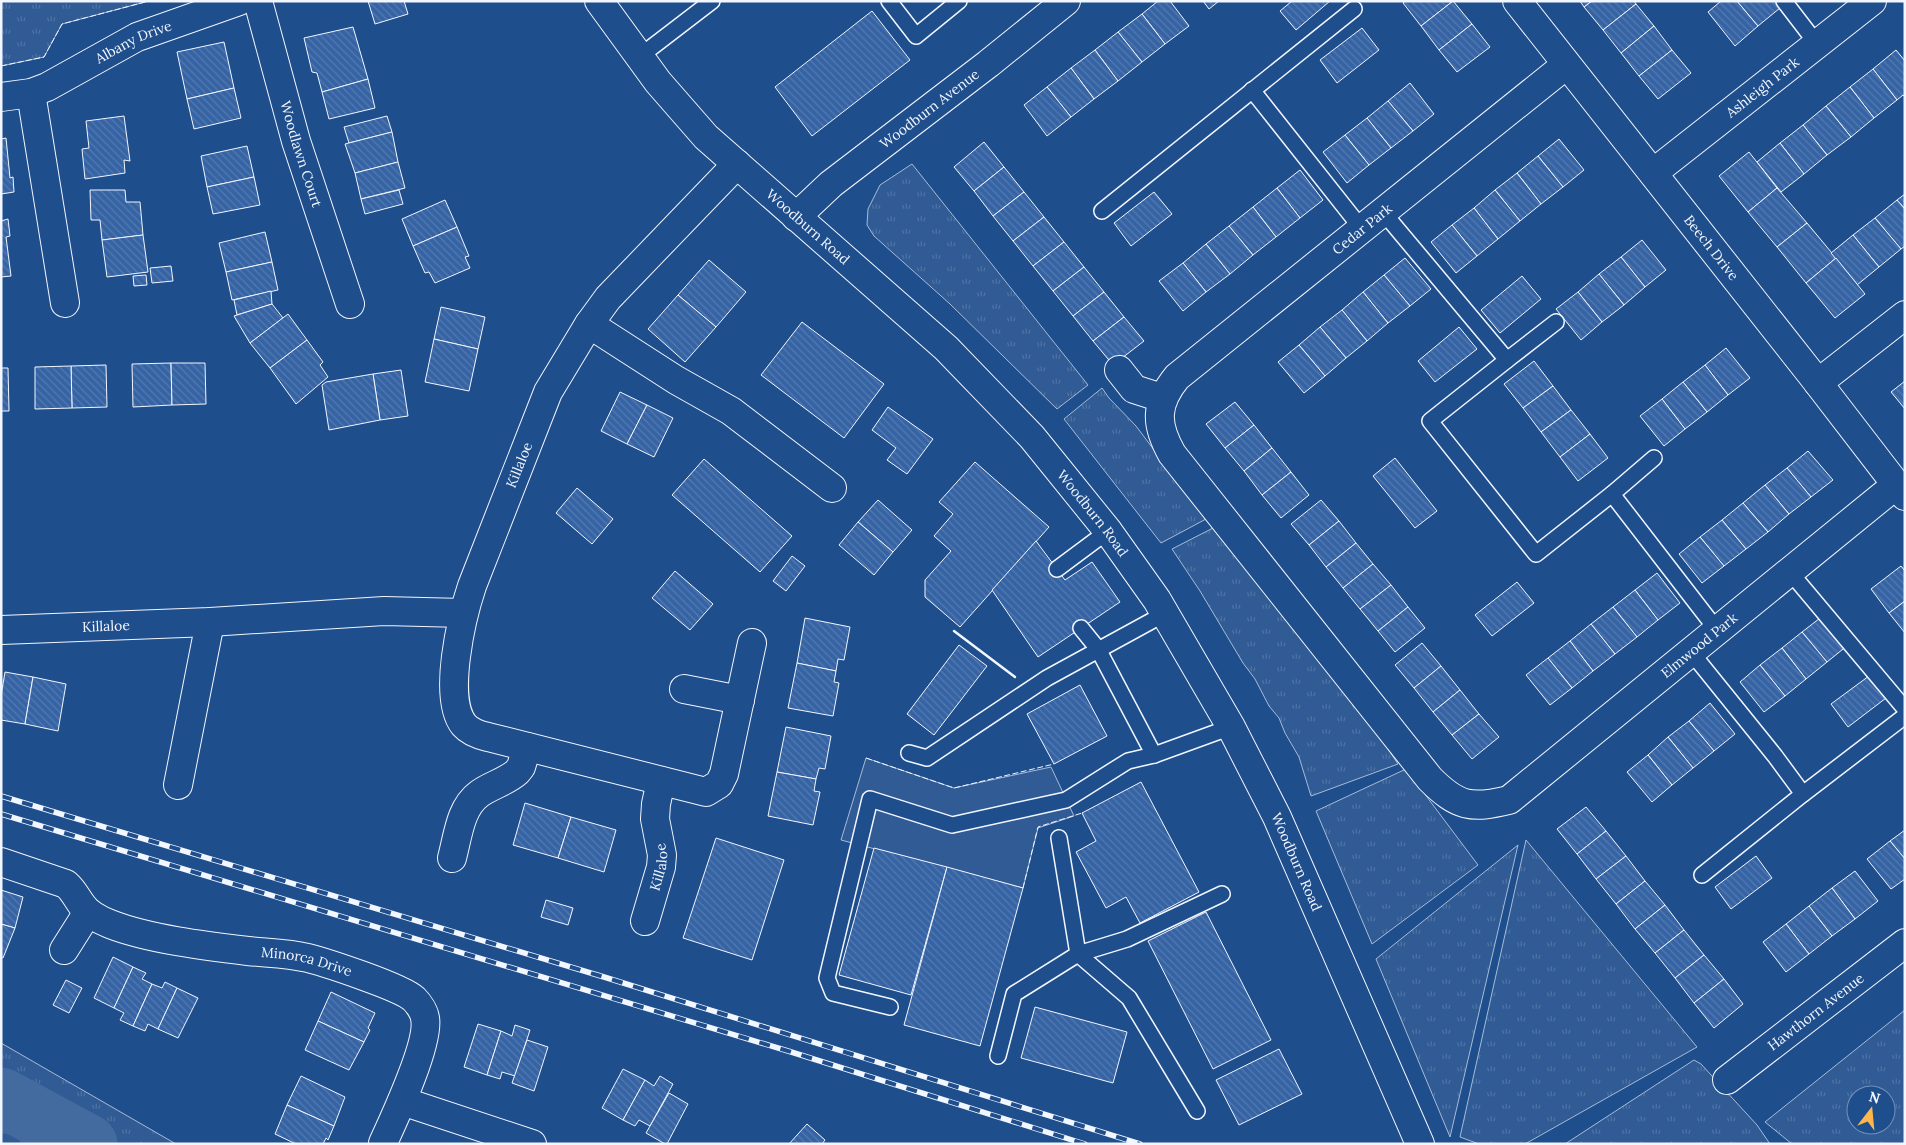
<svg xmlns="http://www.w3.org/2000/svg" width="1906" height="1145" font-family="Lora,serif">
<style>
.grass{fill:url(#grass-tufts);stroke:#a8bbd7;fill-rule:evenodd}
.built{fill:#305b95;stroke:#a8bbd7}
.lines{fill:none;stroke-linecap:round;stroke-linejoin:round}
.river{stroke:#446ba0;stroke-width:59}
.building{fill:url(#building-back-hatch);stroke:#f2f6ff}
.lane-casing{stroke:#f2f6ff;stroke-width:18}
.street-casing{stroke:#f2f6ff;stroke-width:30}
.secondary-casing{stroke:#f2f6ff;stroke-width:30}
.lane{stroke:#1f4e8c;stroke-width:15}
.street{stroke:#1f4e8c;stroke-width:28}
.secondary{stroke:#1f4e8c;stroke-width:28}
.rail-casing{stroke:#f2f6ff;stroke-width:5.5}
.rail{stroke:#1f4e8c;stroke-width:4;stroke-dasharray:11;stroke-linecap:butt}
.fence{stroke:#f2f6ff;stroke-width:1;stroke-dasharray:6 2.5;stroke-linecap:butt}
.wall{stroke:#f2f6ff;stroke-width:2.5}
.labels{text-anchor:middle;stroke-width:4;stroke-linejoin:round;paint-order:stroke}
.street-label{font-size:14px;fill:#f2f6ff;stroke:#1f4e8c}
</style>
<defs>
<pattern id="grass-tufts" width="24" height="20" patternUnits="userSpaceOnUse" patternTransform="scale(1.25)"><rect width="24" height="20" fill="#305b95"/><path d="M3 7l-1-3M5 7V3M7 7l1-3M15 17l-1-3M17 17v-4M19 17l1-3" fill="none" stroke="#4e73a5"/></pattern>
<pattern id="building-back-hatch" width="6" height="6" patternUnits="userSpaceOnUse" patternTransform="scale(1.25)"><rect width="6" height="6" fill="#3563a3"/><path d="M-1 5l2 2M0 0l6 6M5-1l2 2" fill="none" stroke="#537ab1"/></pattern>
</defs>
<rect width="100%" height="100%" fill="#1f4e8c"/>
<!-- grass -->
<g class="grass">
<polygon points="1,1 149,1 62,24 44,57 1,66"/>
<polygon points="912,164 1088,385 1057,409 950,304 874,236 867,225 868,209 880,185"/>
<polygon points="1102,388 1109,398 1136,426 1206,519 1161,543 1064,419"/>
<polygon points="1213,528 1374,728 1398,764 1311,796 1299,757 1285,733 1279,718 1269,706 1255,679 1243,663 1200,591 1172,549"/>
<polygon points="1406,769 1478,865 1372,944 1316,811"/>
<polygon points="1526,840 1697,1047 1525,1144 1479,1144 1460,1137"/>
<polygon points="1518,845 1450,1137 1376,959"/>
<path d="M1905 1010V1144H1792L1765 1122ZM1856 1095H1886V1125H1856Z"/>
<polygon points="1,1043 176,1144 1,1144"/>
<polygon points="1694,1060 1701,1064 1757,1125 1770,1144 1565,1144"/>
</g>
<!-- built -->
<polygon class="built" points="866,758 954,788 1051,767 1074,816 1038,828 1023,888 841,840"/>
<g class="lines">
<!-- river -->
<polyline class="river" points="1,1097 88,1144"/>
</g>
<!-- building -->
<g class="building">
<polygon points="368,1 404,1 408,14 375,24"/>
<polygon points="1158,1 1170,1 1189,26 1165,44 1142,14"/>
<polygon points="1203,1 1219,1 1209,9"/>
<polygon points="1292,1 1330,1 1296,30 1280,11"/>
<polygon points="1405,1 1453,1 1421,26 1403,3"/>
<polygon points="1453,1 1472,24 1439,50 1421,26"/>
<polygon points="1580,1 1592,1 1584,7"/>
<polygon points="1592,1 1634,1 1636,4 1603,30 1584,7"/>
<polygon points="1721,1 1737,1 1758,26 1735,46 1708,12"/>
<polygon points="1737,1 1775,1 1780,8 1758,26"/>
<polygon points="1636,4 1654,26 1621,53 1603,30"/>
<polygon points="872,11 910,60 812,136 775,87"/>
<polygon points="1142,14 1165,44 1142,62 1118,32"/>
<polygon points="1472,24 1490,47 1457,72 1439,50"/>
<polygon points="1654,26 1672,50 1639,76 1621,53"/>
<polygon points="353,27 368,79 322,92 317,73 312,72 304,38"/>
<polygon points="1362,28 1379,50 1337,83 1320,60"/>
<polygon points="1118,32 1142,62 1118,81 1095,50"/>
<polygon points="224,42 234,88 187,99 177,52"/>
<polygon points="1095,50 1118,81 1094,99 1071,68"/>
<polygon points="1672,50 1691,73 1658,99 1639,76"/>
<polygon points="1896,50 1905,61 1905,97 1903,95 1897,100 1873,69"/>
<polygon points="1071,68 1094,99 1071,117 1047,87"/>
<polygon points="1873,69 1897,100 1874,118 1850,87"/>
<polygon points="368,79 375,108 329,119 322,92"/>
<polygon points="1410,83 1434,114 1413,131 1388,101"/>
<polygon points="1047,87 1071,117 1047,136 1024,105"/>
<polygon points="1850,87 1874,118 1851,137 1826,106"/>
<polygon points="234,88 241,118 194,129 187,99"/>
<polygon points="1388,101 1413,131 1391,148 1367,118"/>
<polygon points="1826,106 1851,137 1827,155 1803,125"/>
<polygon points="124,116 130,161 124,160 125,173 85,179 82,149 89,148 86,121"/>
<polygon points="387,116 392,132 349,143 344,127"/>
<polygon points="1367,118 1391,148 1369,165 1345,135"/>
<polygon points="1803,125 1827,155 1804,174 1780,143"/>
<polygon points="392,132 398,162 355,173 345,144"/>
<polygon points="1345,135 1369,165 1347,183 1323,152"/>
<polygon points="6,138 10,178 13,177 14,192 1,194 1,139"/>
<polygon points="1559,139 1584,170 1563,187 1538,156"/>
<polygon points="984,142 1004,167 974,191 954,167"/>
<polygon points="1780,143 1804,174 1781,192 1757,162"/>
<polygon points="247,146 254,177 207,187 201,156"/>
<polygon points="1749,152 1777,188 1748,212 1719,176"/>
<polygon points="1538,156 1563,187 1541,204 1517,173"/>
<polygon points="398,162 405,188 361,199 355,173"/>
<polygon points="1004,167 1024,192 993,216 974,191"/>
<polygon points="1300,170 1323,200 1300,218 1277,188"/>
<polygon points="1517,173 1541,204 1520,221 1495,190"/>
<polygon points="254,177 260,205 213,214 207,187"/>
<polygon points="1277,188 1300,218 1276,237 1253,207"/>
<polygon points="1777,188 1807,223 1777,247 1748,212"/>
<polygon points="90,190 125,190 126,202 140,202 143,235 102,240 100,220 91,220"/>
<polygon points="399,190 403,204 365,214 361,199"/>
<polygon points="1495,190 1520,221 1498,239 1474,208"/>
<polygon points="1024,192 1044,217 1013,241 993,216"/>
<polygon points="1154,192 1172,214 1131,246 1114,223"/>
<polygon points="1905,194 1905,209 1897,200"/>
<polygon points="445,200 457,227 413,246 402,219"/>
<polygon points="1897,200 1905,209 1905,246 1901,249 1875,218"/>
<polygon points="1253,207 1276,237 1253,255 1229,226"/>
<polygon points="1474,208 1498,239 1477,256 1452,225"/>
<polygon points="1044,217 1064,242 1033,266 1013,241"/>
<polygon points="1875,218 1901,249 1879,267 1853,235"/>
<polygon points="8,219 10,236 6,237 11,276 1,277 1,221"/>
<polygon points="1807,223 1836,258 1806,283 1777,247"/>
<polygon points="1452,225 1477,256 1456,273 1431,242"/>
<polygon points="1229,226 1253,255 1230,274 1206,244"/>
<polygon points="457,227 469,256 465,257 470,268 435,283 429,272 425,273 413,246"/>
<polygon points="265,232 272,262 226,272 219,243"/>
<polygon points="143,235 148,272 107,277 102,240"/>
<polygon points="1853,235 1879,267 1857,285 1831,253"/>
<polygon points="1642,240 1666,270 1645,287 1621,257"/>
<polygon points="1064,242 1084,267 1053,291 1033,266"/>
<polygon points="1206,244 1230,274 1206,292 1183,263"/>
<polygon points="1621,257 1645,287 1624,305 1599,274"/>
<polygon points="1405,258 1431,289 1410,306 1384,275"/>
<polygon points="1836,258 1865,294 1835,318 1806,283"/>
<polygon points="709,260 746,292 716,327 678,295"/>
<polygon points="272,262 278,290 232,300 226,272"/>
<polygon points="1183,263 1206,292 1183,311 1159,281"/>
<polygon points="171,266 173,281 152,283 150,268"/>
<polygon points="1084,267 1104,292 1073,316 1053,291"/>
<polygon points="1599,274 1624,305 1602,322 1578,292"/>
<polygon points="146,275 147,285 134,286 133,276"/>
<polygon points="1384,275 1410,306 1388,323 1363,292"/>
<polygon points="1522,276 1541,299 1500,333 1481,310"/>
<polygon points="271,291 272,304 237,315 234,300"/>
<polygon points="1104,292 1124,317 1093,341 1073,316"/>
<polygon points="1363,292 1388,323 1367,341 1342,310"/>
<polygon points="1578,292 1602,322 1581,340 1556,309"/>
<polygon points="678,295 716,327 685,362 648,329"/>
<polygon points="272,304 283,318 250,343 234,316"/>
<polygon points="441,307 485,317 478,349 434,339"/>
<polygon points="1342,310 1367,341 1346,358 1320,327"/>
<polygon points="288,314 307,340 270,368 250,343"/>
<polygon points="1124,317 1144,341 1113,365 1093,341"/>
<polygon points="802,322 884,384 844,438 761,375"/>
<polygon points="1320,327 1346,358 1325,376 1299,345"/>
<polygon points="1459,327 1477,349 1435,382 1418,361"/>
<polygon points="434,339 478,349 469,391 425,382"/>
<polygon points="307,340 323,362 320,365 328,377 296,404 270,368"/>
<polygon points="1299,345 1325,376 1304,393 1278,362"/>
<polygon points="1726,348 1750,378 1728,395 1705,365"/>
<polygon points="1534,361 1553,386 1523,408 1504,384"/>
<polygon points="171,363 172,405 133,407 132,364"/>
<polygon points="171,363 205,363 206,404 172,405"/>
<polygon points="106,365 107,407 72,408 71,366"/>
<polygon points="1705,365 1728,395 1707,412 1683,382"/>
<polygon points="71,366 72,408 35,409 35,367"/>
<polygon points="1,368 8,368 9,411 1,411"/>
<polygon points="401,370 408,416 380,420 373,374"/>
<polygon points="373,374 380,420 329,430 322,385 326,382"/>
<polygon points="1905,381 1905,409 1891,392"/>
<polygon points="1683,382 1707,412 1685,429 1662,399"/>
<polygon points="1553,386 1571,410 1541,432 1523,408"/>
<polygon points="620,392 647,405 627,444 601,431"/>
<polygon points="1662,399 1685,429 1664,446 1640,416"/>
<polygon points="1235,402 1254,425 1225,448 1206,424"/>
<polygon points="647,405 673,418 654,457 627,444"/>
<polygon points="888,407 933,439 907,474 887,460 896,448 872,430"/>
<polygon points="1571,410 1590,434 1560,457 1541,432"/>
<polygon points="1254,425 1272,448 1244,471 1225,448"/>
<polygon points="1590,434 1608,458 1578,481 1560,457"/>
<polygon points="1272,448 1291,472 1262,495 1244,471"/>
<polygon points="1808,451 1833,480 1811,497 1787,468"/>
<polygon points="1395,458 1437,511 1415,528 1373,476"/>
<polygon points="704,459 792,536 760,572 672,495"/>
<polygon points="975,462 1049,527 960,627 925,597 925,580 951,551 934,536 953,514 939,502"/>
<polygon points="1787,468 1811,497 1789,514 1765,485"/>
<polygon points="1291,472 1309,495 1281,518 1262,495"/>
<polygon points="1765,485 1789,514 1768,532 1743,503"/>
<polygon points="577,488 613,519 592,544 556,513"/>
<polygon points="878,500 912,530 893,552 858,522"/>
<polygon points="1321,500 1339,521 1309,545 1291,524"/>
<polygon points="1743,503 1768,532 1746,549 1722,520"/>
<polygon points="1722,520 1746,549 1724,566 1700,537"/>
<polygon points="1339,521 1356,543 1326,567 1309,545"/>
<polygon points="858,522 893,552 874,575 839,545"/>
<polygon points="1700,537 1724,566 1702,583 1679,554"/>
<polygon points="1036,541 1065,580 1092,562 1120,602 1038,657 992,590"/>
<polygon points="1356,543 1373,564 1343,588 1326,567"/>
<polygon points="792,556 805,566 786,591 773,581"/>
<polygon points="1373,564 1391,585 1360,609 1343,588"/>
<polygon points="1901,566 1905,571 1905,601 1889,613 1871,589"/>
<polygon points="675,571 713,604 690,630 652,598"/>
<polygon points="1657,573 1680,603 1658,620 1635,590"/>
<polygon points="1517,582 1534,603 1492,636 1475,615"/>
<polygon points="1391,585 1408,607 1378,631 1360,609"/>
<polygon points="1635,590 1658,620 1637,637 1613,607"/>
<polygon points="1905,601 1905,633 1889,613"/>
<polygon points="1408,607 1425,628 1395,652 1378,631"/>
<polygon points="1613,607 1637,637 1615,654 1591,624"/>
<polygon points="1824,615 1848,645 1827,662 1802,632"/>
<polygon points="805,618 850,627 844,660 838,659 836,671 797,663"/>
<polygon points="1591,624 1615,654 1593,671 1570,641"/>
<polygon points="1802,632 1827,662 1806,679 1782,648"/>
<polygon points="1570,641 1593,671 1572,688 1548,658"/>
<polygon points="1422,643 1441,666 1414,688 1395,665"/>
<polygon points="959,645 987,666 934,735 907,714"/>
<polygon points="1782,648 1806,679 1785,696 1760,665"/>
<polygon points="1548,658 1572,688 1550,705 1526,675"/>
<polygon points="797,663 836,671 834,682 839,683 833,716 788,708"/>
<polygon points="1760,665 1785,696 1764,712 1740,682"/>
<polygon points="1441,666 1460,690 1433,712 1414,688"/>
<polygon points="5,672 33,677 25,724 1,720 1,696"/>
<polygon points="1873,673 1890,695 1848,727 1831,704"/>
<polygon points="33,677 66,684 58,731 25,724"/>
<polygon points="1080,685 1107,736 1054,764 1027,714"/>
<polygon points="1460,690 1479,714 1452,735 1433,712"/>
<polygon points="1710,703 1735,734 1714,751 1689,721"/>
<polygon points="1479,714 1499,737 1472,759 1452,735"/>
<polygon points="1689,721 1714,751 1693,768 1668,737"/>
<polygon points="786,727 831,736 825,769 819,768 816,779 777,772"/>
<polygon points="1668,737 1693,768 1672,785 1648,755"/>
<polygon points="1648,755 1672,785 1652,802 1627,772"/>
<polygon points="777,772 816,779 814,791 820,792 813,825 768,816"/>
<polygon points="1141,782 1199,892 1140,923 1126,897 1106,908 1076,852 1096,841 1082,813"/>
<polygon points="525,803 571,817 558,858 513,845"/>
<polygon points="1586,807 1606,831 1577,854 1557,829"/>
<polygon points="571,817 616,830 604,872 558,858"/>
<polygon points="1905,830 1905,859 1890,841"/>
<polygon points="1606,831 1626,856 1596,879 1577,854"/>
<polygon points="716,838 784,860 752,960 683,938"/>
<polygon points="1890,841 1905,859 1905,879 1891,889 1867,859"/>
<polygon points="874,848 947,867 911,995 839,975"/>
<polygon points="1626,856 1645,881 1616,904 1596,879"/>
<polygon points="1756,856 1772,878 1731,909 1715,887"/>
<polygon points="947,867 1023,888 980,1046 904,1025"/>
<polygon points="1855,871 1878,901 1855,919 1832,888"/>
<polygon points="1645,881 1665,905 1635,929 1616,904"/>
<polygon points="1832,888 1855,919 1832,936 1809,906"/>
<polygon points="1,890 23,897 15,928 1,924"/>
<polygon points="546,900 573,908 568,925 541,917"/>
<polygon points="1665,905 1684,930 1655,953 1635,929"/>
<polygon points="1809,906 1832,936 1809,954 1786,924"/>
<polygon points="1206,912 1271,1040 1213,1069 1148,941"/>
<polygon points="1,924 15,928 3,958 1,957"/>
<polygon points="1786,924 1809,954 1786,972 1763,942"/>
<polygon points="1684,930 1704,955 1675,978 1655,953"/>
<polygon points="1704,955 1724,979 1694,1003 1675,978"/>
<polygon points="113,957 133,967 114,1008 94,998"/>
<polygon points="133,967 146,973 142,979 152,984 133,1026 120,1020 124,1013 114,1008"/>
<polygon points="1724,979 1743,1004 1714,1028 1694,1003"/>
<polygon points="66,980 82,988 69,1013 53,1005"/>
<polygon points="165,982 177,988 158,1029 148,1024 145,1031 133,1026 152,984 162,988"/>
<polygon points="177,988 198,998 178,1038 158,1029"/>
<polygon points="331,992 375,1013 368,1028 370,1030 364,1042 318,1021"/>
<polygon points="1035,1007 1127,1032 1113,1083 1021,1058"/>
<polygon points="318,1021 364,1042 349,1070 305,1050"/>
<polygon points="478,1024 501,1031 487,1075 464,1067"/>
<polygon points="515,1025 530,1030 515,1076 502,1072 500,1079 487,1075 501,1031 512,1036"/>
<polygon points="527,1040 548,1047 534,1091 512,1083"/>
<polygon points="1279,1049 1302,1094 1239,1125 1216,1080"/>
<polygon points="623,1069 645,1080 623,1120 602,1108"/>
<polygon points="301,1076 345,1097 334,1126 287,1105"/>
<polygon points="660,1076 673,1084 650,1126 639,1120 635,1126 623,1120 645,1080 654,1086"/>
<polygon points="669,1093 688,1104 667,1144 665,1144 646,1133"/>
<polygon points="287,1105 334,1126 328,1140 326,1138 323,1144 296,1144 275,1134"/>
<polygon points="807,1124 825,1140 822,1144 789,1144"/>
</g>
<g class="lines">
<defs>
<g id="lane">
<polyline points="889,1 916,36 959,1"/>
<polyline points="1784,1 1817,44"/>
<polyline points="639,57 712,1"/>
<polyline points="1252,90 1362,229"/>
<polyline points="1102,211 1354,9"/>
<polyline points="1383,212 1507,360 1430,421 1536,554 1612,494 1717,630"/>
<polyline points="1507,360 1556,322"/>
<polyline points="1612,494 1654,458"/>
<polyline points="1057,569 1108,531"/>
<polyline points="1790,572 1905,709"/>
<polyline points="1081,628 1098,649 1154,755"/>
<polyline points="1691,652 1775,756 1803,794 1905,716"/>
<polyline points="909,753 927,758 1047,678 1166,613"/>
<polyline points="1059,838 1078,954 1129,998 1197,1111"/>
<polyline points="1702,875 1803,794"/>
<polyline points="890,1007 833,993 827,978 870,799 952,825 1066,800 1128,761 1154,755 1231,727"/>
<polyline points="998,1056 1014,994 1078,954 1127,939 1222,894"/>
</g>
<g id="street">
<path id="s1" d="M258 1 296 141 350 304"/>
<path id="s2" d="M1517 1 1815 379 1905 496"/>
<path id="s3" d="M1566 65 1177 377C1155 404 1155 424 1172 454L1430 779C1458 807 1471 809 1509 800L1896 485"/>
<polyline points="31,93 65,303"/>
<path id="s4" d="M1 97 31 93 47 87 137 37 239 1"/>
<path d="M737 164 608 298 589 324 548 392 472 586C462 616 442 698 464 725 470 732 479 735 488 737L706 792 719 784 724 774 752 643"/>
<path id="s5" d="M1653 173 1872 1"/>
<path id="s6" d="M796 217 831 184 988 64 1066 1"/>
<polyline points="589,324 676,380 731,411 832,488"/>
<polyline points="1119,370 1134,389 1162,398"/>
<polyline points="1818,383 1905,315"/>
<path id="s7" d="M1 630 210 622 384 611 463 613"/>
<polyline points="684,689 740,700"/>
<polyline points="178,785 210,622"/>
<path d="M452 858C458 836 460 808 479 794 491 785 506 782 517 772L521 767 527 747"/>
<path id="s8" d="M1 862 66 884C74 891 76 897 82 905 88 914 100 920 110 924 148 939 206 946 248 951 267 953 288 953 308 958 327 963 401 987 414 999 419 1004 424 1012 425 1018 430 1042 394 1119 383 1143"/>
<path id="s9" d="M645 921 661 867 662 855 655 819 656 804 661 781"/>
<polyline points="64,950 88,912"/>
<path id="s10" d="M1727 1080 1905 943"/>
<polyline points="402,1101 532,1144"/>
</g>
<g id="secondary">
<path id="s11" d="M599 1 658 82 706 137 946 348 1032 437 1108 531 1157 600 1231 727 1277 817 1420 1144"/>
</g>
</defs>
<!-- lane casing -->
<use href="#lane" class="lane-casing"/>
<!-- street casing -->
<use href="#street" class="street-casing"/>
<!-- secondary casing -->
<use href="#secondary" class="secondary-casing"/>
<!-- lane -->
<use href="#lane" class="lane"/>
<!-- street -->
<use href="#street" class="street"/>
<!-- secondary -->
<use href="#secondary" class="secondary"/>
<defs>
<g id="rail">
<polyline points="1,796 604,977 1140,1144"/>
<polyline points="1,814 788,1051 1085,1144"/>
</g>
</defs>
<!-- rail casing -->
<use href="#rail" class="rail-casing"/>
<!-- rail -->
<use href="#rail" class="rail"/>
<!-- fence -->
<g class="fence">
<polyline points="1,66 44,57 62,24 149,1"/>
<polyline points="866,758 954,788 1054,764"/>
<polyline points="1023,888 1038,827 1082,813"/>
</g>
<!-- wall -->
<polyline class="wall" points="954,631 1015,677"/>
</g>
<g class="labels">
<!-- street labels -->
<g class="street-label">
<text dy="5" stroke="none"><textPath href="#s4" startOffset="145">Albany Drive</textPath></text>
<text dy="5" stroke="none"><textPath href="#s5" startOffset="139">Ashleigh Park</textPath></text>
<text dy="5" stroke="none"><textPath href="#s6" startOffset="172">Woodburn Avenue</textPath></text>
<text dy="5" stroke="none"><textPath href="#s1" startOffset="159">Woodlawn Court</textPath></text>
<text dy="5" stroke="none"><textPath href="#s11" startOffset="309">Woodburn Road</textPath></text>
<text transform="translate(1362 229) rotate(-39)" y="5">Cedar Park</text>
<text dy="5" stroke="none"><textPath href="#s2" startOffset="314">Beech Drive</textPath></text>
<text transform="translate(519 465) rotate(-68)" y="5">Killaloe</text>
<text dy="5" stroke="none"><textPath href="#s11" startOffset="714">Woodburn Road</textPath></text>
<text dy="5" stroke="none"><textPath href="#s7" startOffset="105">Killaloe</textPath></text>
<text dy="5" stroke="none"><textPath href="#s3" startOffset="1330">Elmwood Park</textPath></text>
<text dy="5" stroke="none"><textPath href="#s11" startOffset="1119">Woodburn Road</textPath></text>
<text dy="5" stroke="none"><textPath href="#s9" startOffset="56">Killaloe</textPath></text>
<text dy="5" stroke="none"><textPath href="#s8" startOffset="330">Minorca Drive</textPath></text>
<text dy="5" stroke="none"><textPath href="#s10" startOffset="112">Hawthorn Avenue</textPath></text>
</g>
</g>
<!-- border -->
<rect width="1906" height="1145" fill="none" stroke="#f2f6ff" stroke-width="5"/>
<!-- north arrow -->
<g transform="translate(1871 1110) rotate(16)"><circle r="24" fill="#1f4e8c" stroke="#7391ba"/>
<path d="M0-4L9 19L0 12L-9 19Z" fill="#ffb74d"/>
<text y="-8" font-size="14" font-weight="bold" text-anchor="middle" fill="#f2f6ff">N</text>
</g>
</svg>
